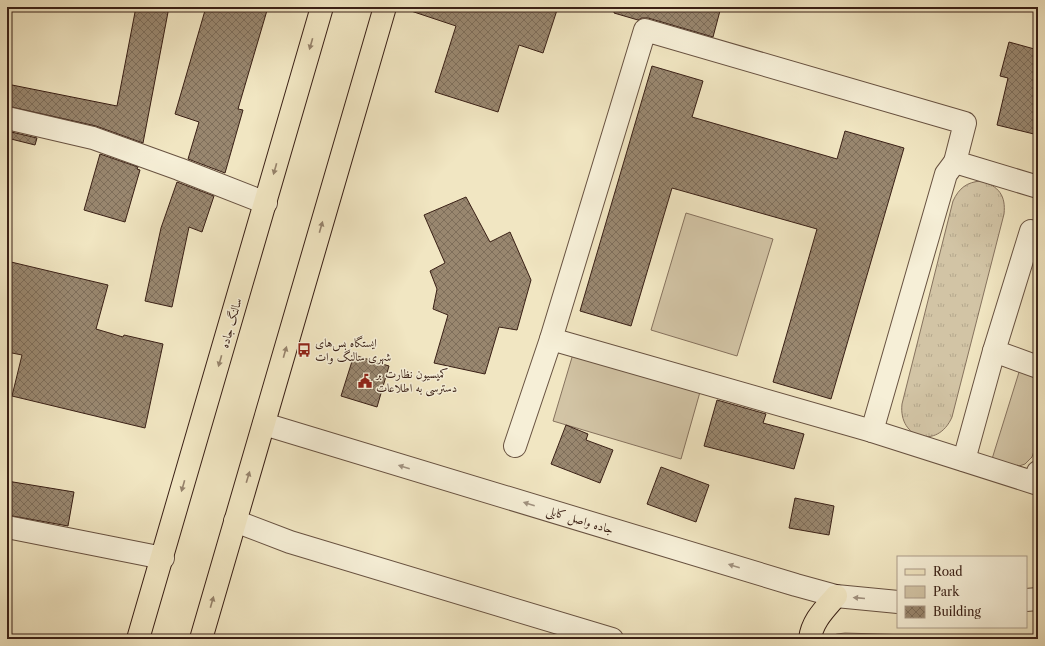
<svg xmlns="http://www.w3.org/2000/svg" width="1045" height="646" font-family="'Libre Caslon Text',Amiri,serif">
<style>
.grass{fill:url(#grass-tufts);stroke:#86725e}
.green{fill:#d2c4a5;stroke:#86725e}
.building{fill:url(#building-cross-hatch);stroke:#3a2016}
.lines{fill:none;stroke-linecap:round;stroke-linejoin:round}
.minor-casing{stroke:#685241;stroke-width:24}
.major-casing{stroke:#3a2016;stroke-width:24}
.highway-casing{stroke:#3a2016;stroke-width:24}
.minor{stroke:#f6efd7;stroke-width:22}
.major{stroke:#f1e6c2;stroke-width:22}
.highway{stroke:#f1e6c2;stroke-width:22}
.oneway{fill:#96836c}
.oneway2{fill:#a19280}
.labels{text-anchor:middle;stroke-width:3;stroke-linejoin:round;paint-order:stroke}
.street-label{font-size:12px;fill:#3a2016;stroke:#f6efd7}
.poi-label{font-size:12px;fill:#3a2016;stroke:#f6efd7;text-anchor:start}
</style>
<defs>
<pattern id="grass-tufts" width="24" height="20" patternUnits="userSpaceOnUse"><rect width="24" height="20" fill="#d2c4a5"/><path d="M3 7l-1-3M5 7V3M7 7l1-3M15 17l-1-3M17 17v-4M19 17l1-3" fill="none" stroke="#b5a88d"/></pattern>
<pattern id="building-cross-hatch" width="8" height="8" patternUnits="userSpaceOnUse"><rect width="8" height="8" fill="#99876f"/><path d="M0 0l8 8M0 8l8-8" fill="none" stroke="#7e6e5a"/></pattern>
</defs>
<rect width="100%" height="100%" fill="#f1e6c2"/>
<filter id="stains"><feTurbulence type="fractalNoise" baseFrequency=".005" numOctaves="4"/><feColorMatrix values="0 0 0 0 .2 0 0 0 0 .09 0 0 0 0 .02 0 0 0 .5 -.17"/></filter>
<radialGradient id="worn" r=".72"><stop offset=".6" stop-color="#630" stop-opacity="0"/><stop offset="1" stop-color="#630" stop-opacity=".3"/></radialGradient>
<!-- grass -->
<g class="grass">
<path d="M981 181C999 186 1006 196 1004 214L952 417C938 450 898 439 902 404L953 201C959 188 967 182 981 181Z"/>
<polygon points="845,633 975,637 967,639 831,639 831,636 837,634"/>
</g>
<!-- green -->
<g class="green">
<polygon points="686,213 773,239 737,356 651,330"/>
<polygon points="573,354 700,392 681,459 553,421"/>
<polygon points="1020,369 1038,374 1038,439 1032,457 1025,464 1016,467 992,459"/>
</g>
<!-- building -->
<g class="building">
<polygon points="136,7 169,7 143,143 96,126 7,106 7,84 117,106"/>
<polygon points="206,7 268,7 238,109 243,110 225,173 188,159 199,122 175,114"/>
<polygon points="412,7 558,7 543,53 519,45 498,112 435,92 456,26 411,11"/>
<polygon points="615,7 721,7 713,37 648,18 642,18 638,20 614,13"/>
<polygon points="1009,42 1038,50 1038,135 997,125 1008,78 1000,76"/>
<polygon points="652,66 703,81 692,117 837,159 845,131 904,148 831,399 773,382 817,229 672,188 631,326 580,311"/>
<polygon points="7,131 37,138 35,145 7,138"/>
<polygon points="100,154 138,167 137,169 140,170 125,222 84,210"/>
<polygon points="177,182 214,196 202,232 189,227 172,307 145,301 161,228"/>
<polygon points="466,197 490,242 510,232 531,280 517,330 499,327 485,374 434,363 448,315 433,309 437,289 430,271 445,263 424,215"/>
<polygon points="11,262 108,285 96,329 123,337 124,335 163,344 145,428 12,396 22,355 7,352 7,319 11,300 7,299 7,278"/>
<polygon points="354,355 389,366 377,407 341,396"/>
<polygon points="717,400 766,414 763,423 804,434 794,469 704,446"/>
<polygon points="566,425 588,434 586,440 613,450 600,483 551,464"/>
<polygon points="661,467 709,485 696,522 647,504"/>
<polygon points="7,481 74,492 68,526 7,515"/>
<polygon points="795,498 834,506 829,535 789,528"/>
</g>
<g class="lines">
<defs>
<g id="minor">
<polyline points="7,118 93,138 179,169 266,203"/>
<polyline points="955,162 946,174 872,431 1035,483 1038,472"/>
<polyline points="1031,231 994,351 1038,367"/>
<polyline points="551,339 872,431"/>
<polyline points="264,424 796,585 836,596 898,602"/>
<polyline points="515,446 551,339 645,30 965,123 955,162 1038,187"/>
<polyline points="964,460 994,351"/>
<polyline points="235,521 290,542 612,639"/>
<polyline points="7,527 163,558"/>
<polyline points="1026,600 1038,599"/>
</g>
<path id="major" d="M810 639C812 621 825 609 836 596"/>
<g id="highway">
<polyline points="138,639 322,7"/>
<polyline points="201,639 385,7"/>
</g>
</defs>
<!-- minor casing -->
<use href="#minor" class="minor-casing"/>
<!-- major casing -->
<use href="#major" class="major-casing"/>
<!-- highway casing -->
<use href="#highway" class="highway-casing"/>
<!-- minor -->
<use href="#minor" class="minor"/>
<!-- major -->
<use href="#major" class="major"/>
<!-- highway -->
<use href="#highway" class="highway"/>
</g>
<!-- one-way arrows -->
<defs><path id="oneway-solid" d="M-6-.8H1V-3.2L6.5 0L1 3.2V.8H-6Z"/></defs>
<g class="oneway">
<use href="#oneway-solid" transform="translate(311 44) rotate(106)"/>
<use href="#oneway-solid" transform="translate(275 169) rotate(106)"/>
<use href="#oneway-solid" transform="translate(321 227) rotate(-74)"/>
<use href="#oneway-solid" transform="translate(285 352) rotate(-74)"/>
<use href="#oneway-solid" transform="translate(220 361) rotate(106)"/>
<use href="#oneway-solid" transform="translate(248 477) rotate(-73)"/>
<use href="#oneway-solid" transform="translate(183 486) rotate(106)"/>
<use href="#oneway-solid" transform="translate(212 602) rotate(-74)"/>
</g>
<g class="oneway2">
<use href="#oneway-solid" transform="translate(404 467) rotate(-163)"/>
<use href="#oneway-solid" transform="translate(529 504) rotate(-163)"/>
<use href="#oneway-solid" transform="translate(734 566) rotate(-163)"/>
<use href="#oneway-solid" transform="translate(859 598) rotate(-175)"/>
</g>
<!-- icons -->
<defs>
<symbol id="bus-bare" viewBox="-9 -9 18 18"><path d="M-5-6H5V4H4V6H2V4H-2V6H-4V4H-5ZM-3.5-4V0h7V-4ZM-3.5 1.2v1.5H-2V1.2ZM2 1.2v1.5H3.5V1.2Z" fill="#8f2418" stroke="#f6efd7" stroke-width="2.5" paint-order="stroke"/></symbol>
<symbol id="civic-bare" viewBox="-9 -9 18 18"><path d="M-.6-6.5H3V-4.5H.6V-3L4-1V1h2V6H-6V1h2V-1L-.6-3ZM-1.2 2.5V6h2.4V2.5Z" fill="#8f2418" stroke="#f6efd7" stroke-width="2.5" paint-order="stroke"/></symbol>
</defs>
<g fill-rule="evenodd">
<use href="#bus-bare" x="294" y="340" width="20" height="20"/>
<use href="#civic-bare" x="355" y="371" width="20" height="20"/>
</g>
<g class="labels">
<!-- street labels -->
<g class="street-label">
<text transform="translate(231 323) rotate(-74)" y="4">سالنگ جاده</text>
<text transform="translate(580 520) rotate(17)" y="4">جاده واصل کابلی</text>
</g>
<!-- poi labels -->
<g class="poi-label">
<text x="315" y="347">ایستگاه بس‌های<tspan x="315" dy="14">شهری سالنگ وات</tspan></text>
<text x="376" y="378">کمیسیون نظارت بر<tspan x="376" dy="14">دسترسی به اطلاعات</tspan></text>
</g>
</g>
<!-- margin -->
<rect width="1045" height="646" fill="none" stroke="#f1e6c2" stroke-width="24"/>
<rect x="8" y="8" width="1029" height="630" fill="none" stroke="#3a2016" stroke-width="2"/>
<rect x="12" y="12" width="1021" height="622" fill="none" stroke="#3a2016"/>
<!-- legend -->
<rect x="897" y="556" width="130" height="72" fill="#f6efd7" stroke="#ab9c8a"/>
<rect x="905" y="569" width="20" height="6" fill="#f1e6c2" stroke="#ab9c8a"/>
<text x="933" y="576" font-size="12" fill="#3a2016">Road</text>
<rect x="905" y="586" width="20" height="12" fill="#d2c4a5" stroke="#ab9c8a"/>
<text x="933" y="596" font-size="12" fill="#3a2016">Park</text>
<rect x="905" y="606" width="20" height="12" fill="url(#building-cross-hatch)" stroke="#ab9c8a"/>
<text x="933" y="616" font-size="12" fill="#3a2016">Building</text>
<rect width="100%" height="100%" filter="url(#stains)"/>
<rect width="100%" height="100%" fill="url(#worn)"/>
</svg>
